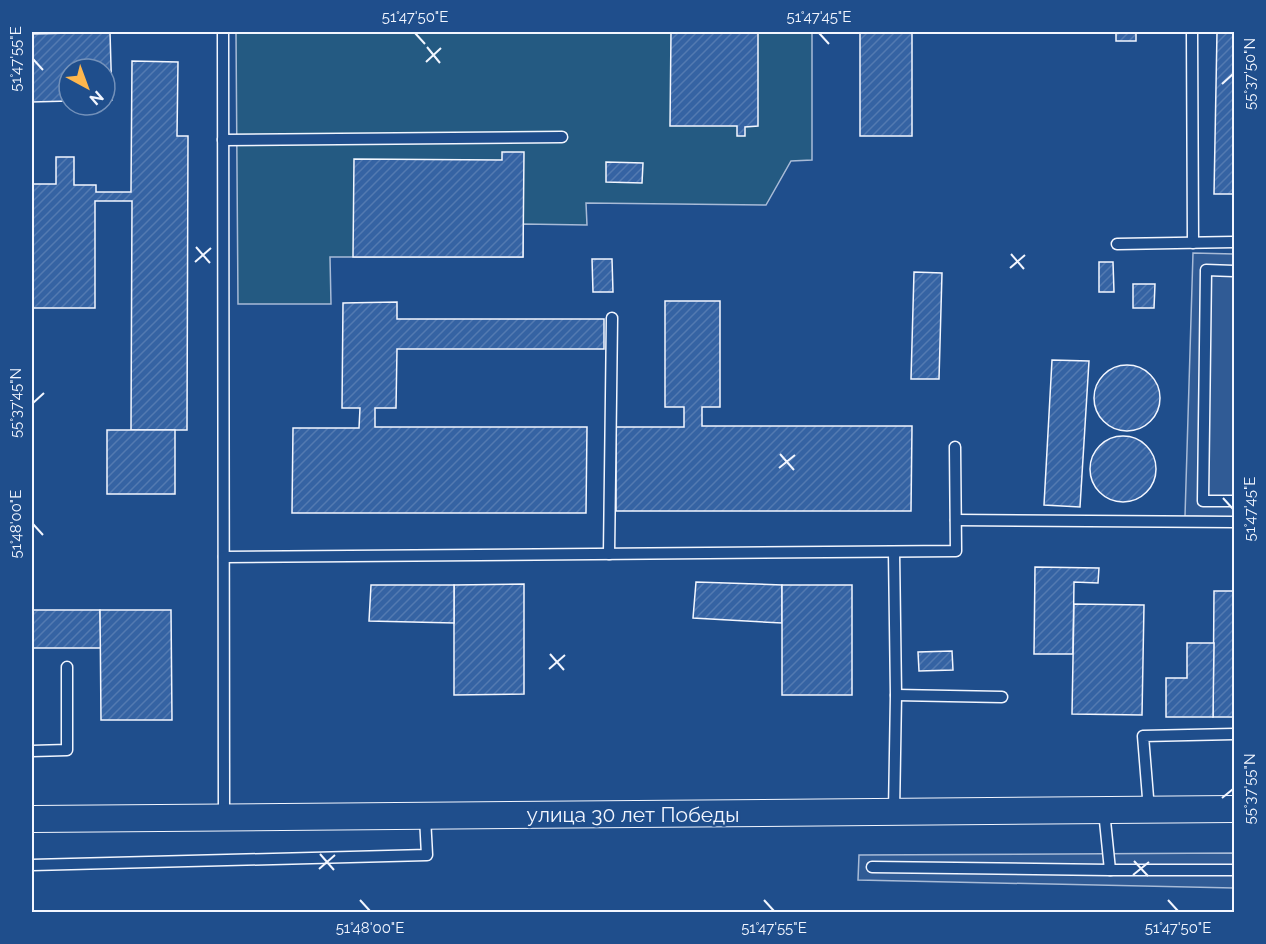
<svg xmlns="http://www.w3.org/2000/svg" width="1266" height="944" font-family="Raleway,sans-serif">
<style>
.pitch{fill:#245a82;stroke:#a8bbd7;stroke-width:1.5}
.parking{fill:#305b95;stroke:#a8bbd7;stroke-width:1.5}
.building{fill:url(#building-hatch);stroke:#f2f6ff;stroke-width:1.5}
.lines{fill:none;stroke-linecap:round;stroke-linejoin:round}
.service-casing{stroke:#f2f6ff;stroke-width:13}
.tertiary-casing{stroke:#f2f6ff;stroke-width:28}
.service{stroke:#1f4e8c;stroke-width:10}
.tertiary{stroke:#1f4e8c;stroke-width:26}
.ticks{fill:none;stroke:#f2f6ff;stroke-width:2}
.labels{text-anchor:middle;stroke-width:4.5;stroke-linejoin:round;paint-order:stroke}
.street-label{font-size:21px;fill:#f2f6ff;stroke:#1f4e8c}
.neatline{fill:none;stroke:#f2f6ff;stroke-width:2}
.ticks-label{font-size:15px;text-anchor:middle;fill:#f2f6ff}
</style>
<defs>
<pattern id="building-hatch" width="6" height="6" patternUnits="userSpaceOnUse" patternTransform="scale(1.5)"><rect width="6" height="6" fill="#3563a3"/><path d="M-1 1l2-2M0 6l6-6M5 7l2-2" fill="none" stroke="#537ab1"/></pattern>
</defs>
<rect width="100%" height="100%" fill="#1f4e8c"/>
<!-- pitch -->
<polygon class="pitch" points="236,32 812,32 812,160 791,161 766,205 586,203 587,225 523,224 523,257 330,257 331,304 238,304"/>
<!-- parking -->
<g class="parking">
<polygon points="1193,253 1234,254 1234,517 1185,516"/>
<polygon points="1234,853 1234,888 858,880 859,855"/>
</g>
<!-- building -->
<g class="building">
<polygon points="110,32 112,100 105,100 105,69 69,69 69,101 32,102 32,34"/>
<polygon points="671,32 758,32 758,126 745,127 745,136 737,136 737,126 670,126"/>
<rect x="860" y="32" width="52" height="104"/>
<rect x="1116" y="32" width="20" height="9"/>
<polygon points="1217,32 1234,32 1234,194 1214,194"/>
<polygon points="132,61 178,62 177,136 188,136 187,430 131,430 132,201 95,201 95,308 32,308 32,184 56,184 56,157 74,157 74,185 96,185 96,192 131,192"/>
<polygon points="502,152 524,152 523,257 353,257 354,159 502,160"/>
<polygon points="606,162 643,163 642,183 606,182"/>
<polygon points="592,259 612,259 613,292 593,292"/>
<polygon points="1099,262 1113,262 1114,292 1099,292"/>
<polygon points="914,272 942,273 939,379 911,379"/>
<polygon points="1133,284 1155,284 1154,308 1133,308"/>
<polygon points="665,301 720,301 720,407 702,407 702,426 912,426 911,511 616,511 616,427 684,427 684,407 665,407"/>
<polygon points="397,302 397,319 604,319 604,349 397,349 396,408 375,408 375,427 587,427 586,513 292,513 293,428 359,428 360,408 342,408 343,303"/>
<polygon points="1052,360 1089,361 1080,507 1044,505"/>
<circle cx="1127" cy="398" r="33"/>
<rect x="107" y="430" width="68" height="64"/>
<circle cx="1123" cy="469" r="33"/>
<polygon points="1035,567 1099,568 1098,583 1074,582 1073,654 1034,654"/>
<polygon points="696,582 782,585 782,623 693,618"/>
<polygon points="524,584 524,694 454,695 454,585"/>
<polygon points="371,585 454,585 454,623 369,621"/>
<rect x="782" y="585" width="70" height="110"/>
<polygon points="1214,591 1234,591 1234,717 1213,717"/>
<polygon points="1074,604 1144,605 1142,715 1072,714"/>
<polygon points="32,610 100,610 101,648 32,648"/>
<polygon points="100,610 171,610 172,720 101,720"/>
<polygon points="1187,643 1214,643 1213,717 1166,717 1166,678 1187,678"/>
<polygon points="952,651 953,670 919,671 918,652"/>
</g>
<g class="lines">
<defs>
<g id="service">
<polyline points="223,32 224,817"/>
<polyline points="1192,32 1193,243"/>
<polyline points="223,140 562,137"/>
<polyline points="1117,244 1234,242"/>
<polyline points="1234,271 1206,270 1203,501 1234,501"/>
<polyline points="956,520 1234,522"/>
<polyline points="609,554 612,318"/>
<polyline points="224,557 956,551 955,447"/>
<polyline points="896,695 1002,697"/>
<polyline points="32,751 67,750 67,667"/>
<polyline points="1149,810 1143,736 1234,734"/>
<polyline points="894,812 896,695 894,552"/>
<polyline points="32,865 427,855 425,817"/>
<polyline points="872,867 1110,870 1104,811"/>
<polyline points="1110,870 1234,870"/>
</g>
<polyline id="tertiary" points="32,819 1234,809"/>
</defs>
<!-- service casing -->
<use href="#service" class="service-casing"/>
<!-- tertiary casing -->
<use href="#tertiary" class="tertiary-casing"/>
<!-- service -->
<use href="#service" class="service"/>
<!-- tertiary -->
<use href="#tertiary" class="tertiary"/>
</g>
<!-- ticks -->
<path class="ticks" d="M415 33 425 44M819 33 829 44M427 47 440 63M33 59 43 70M426 62 441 48M1222 84 1233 74M196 247 210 263M1011 254 1024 269M195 262 211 248M1010 268 1025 255M33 403 44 393M780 454 794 470M779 468 795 455M1223 498 1233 509M33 524 43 535M550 654 564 670M549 669 565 655M1222 798 1233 789M320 854 334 870M1134 861 1148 876M319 869 335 855M1133 875 1149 862M360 900 370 911M764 900 774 911M1168 900 1178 911"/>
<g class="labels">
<!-- street labels -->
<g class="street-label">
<text x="633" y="822">улица 30 лет Победы</text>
</g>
</g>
<!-- border -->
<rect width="1266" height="944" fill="none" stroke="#1f4e8c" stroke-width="66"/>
<!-- north arrow -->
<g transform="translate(87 87) rotate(139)"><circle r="28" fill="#1f4e8c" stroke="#7391ba" stroke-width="1.5"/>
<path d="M0-4.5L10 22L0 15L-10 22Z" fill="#ffb74d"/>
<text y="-9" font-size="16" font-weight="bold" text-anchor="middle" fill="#f2f6ff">N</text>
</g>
<rect x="33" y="33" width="1200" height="878" class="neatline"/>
<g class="ticks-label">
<text x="415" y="22">51°47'50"E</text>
<text x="819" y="22">51°47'45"E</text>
<text transform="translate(16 59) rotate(-90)" y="5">51°47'55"E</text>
<text transform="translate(1250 74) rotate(-90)" y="5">55°37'50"N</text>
<text transform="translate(16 403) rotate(-90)" y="5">55°37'45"N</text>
<text transform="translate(1250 509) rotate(-90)" y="5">51°47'45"E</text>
<text transform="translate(16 524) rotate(-90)" y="5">51°48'00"E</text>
<text transform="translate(1250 789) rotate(-90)" y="5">55°37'55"N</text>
<text x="370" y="933">51°48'00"E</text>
<text x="774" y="933">51°47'55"E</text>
<text x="1178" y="933">51°47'50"E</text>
</g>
</svg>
